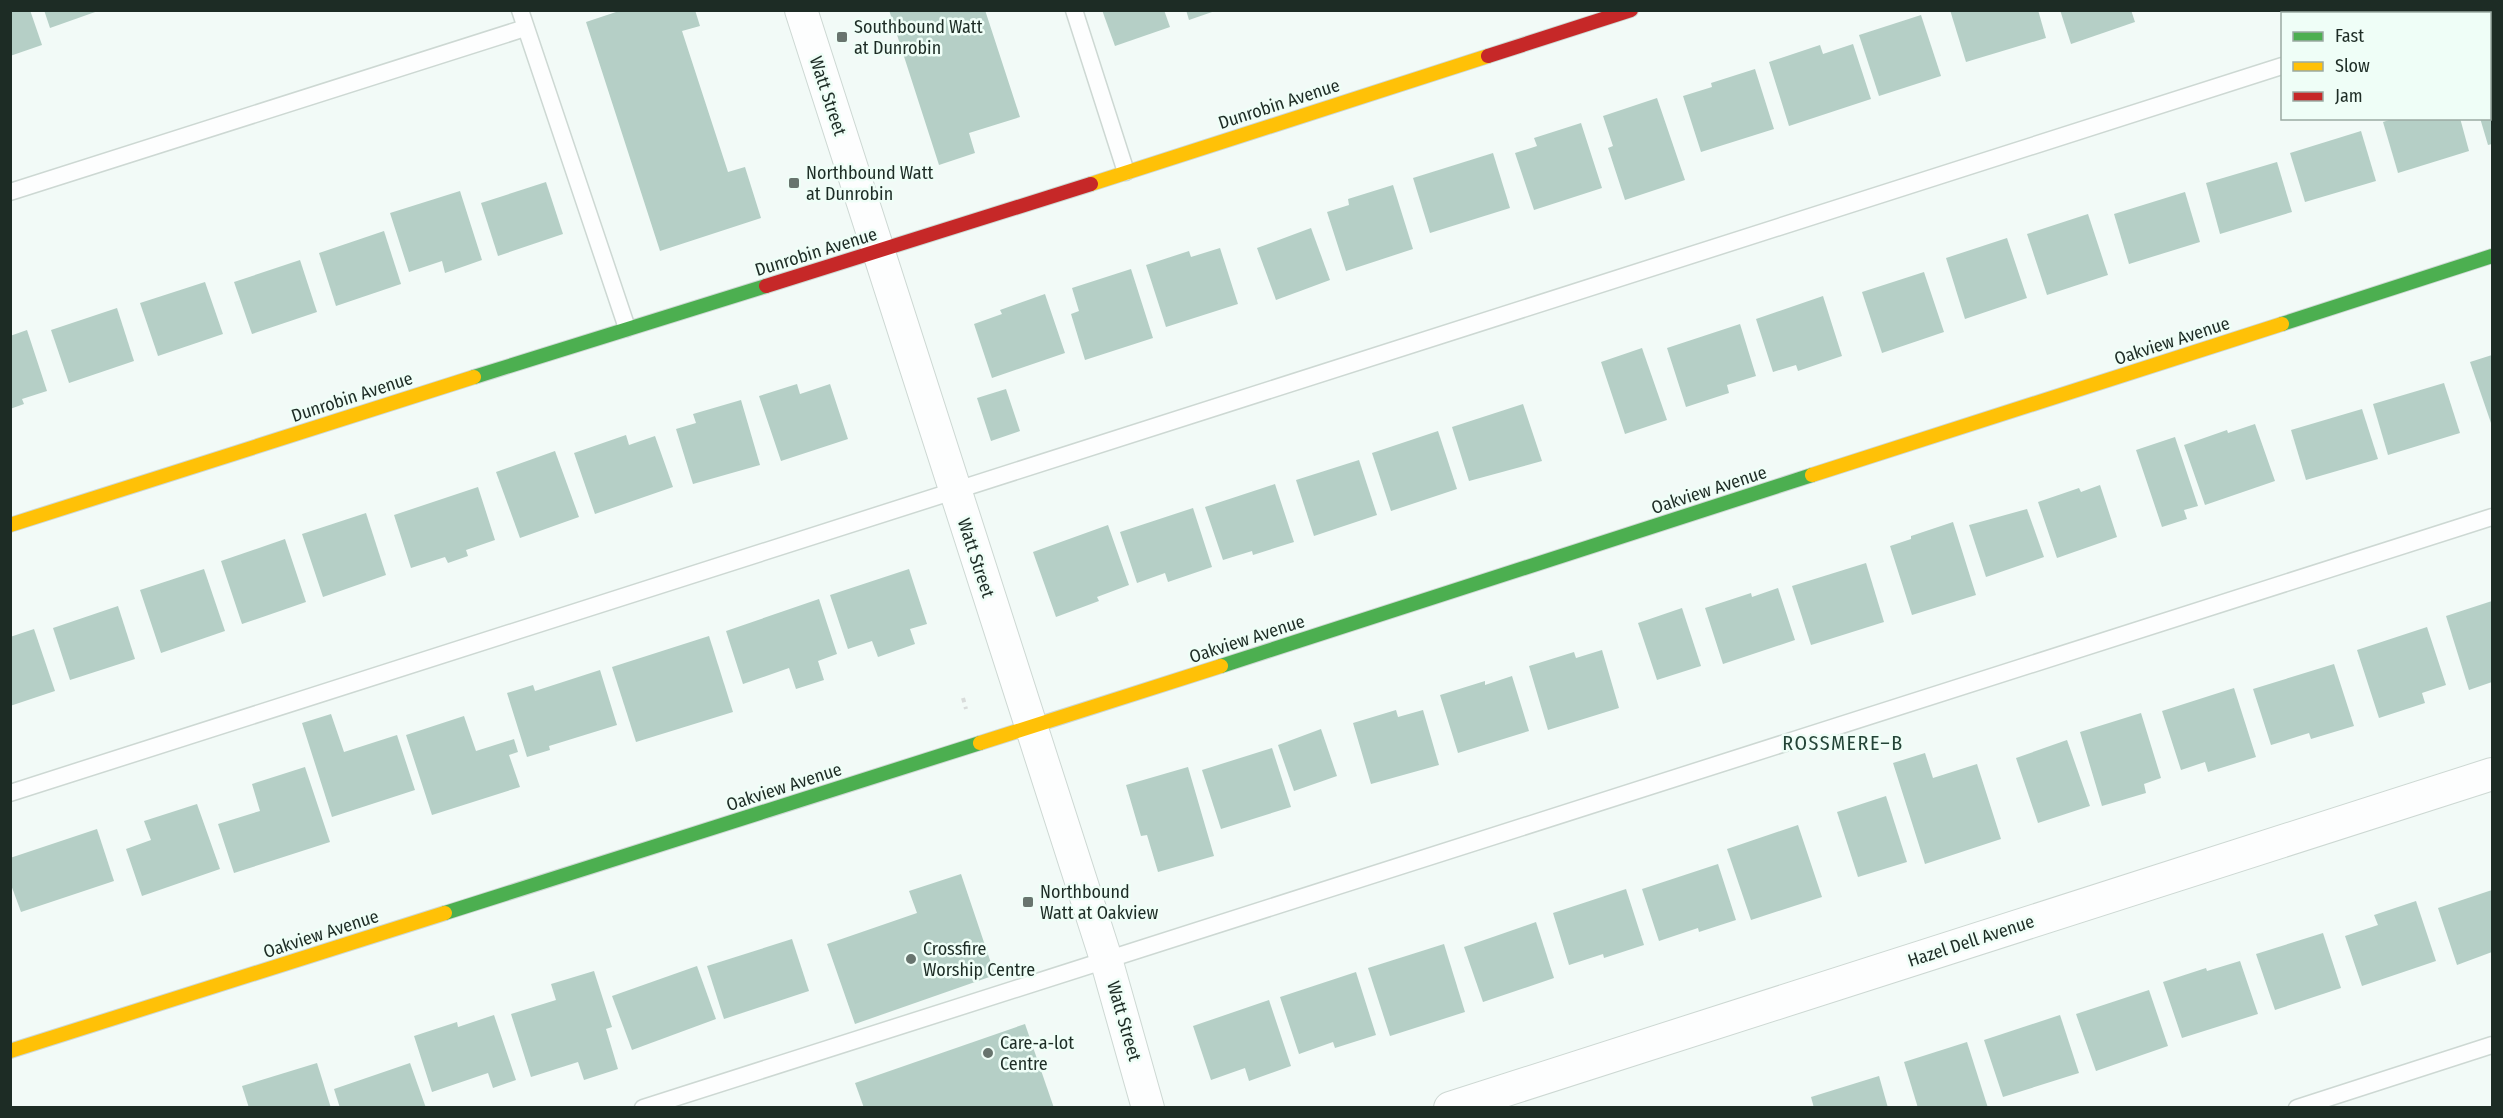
<svg xmlns="http://www.w3.org/2000/svg" width="2503" height="1118" font-family="'Fira Sans Condensed',sans-serif">
<style>
.building{fill:#b5cfc6}
.lines{fill:none;stroke-linecap:round;stroke-linejoin:round}
.lane-casing{stroke:#cdd8d3;stroke-width:19}
.street-casing{stroke:#cdd8d3;stroke-width:34}
.fast-casing{stroke:#cdd8d3;stroke-width:16}
.slow-casing{stroke:#cdd8d3;stroke-width:16}
.jam-casing{stroke:#cdd8d3;stroke-width:16}
.path{stroke:#d9dcdb;stroke-width:4;stroke-dasharray:4.5 4.5;stroke-linecap:butt}
.lane{stroke:#fdfefe;stroke-width:16}
.street{stroke:#fdfefe;stroke-width:32}
.fast{stroke:#4caf50;stroke-width:14}
.slow{stroke:#ffc107;stroke-width:14}
.jam{stroke:#c62828;stroke-width:14}
.poi-dot{fill:#68746e;stroke:#effef7;stroke-width:2}
.labels{text-anchor:middle;stroke-width:5;stroke-linejoin:round;paint-order:stroke}
.poi-label{font-size:18px;fill:#1d2c25;stroke:#effef7;text-anchor:start}
.street-label{font-size:18px;fill:#1d2c25;stroke:#effef7}
.neighbourhood-label{font-size:20px;letter-spacing:1.5px;fill:#244437;stroke:#effef7}
</style>
<rect width="100%" height="100%" fill="#f2faf7"/>
<!-- building -->
<g class="building">
<polygon points="10,10 30,10 42,45 10,56"/>
<polygon points="44,10 98,10 98,11 50,28"/>
<polygon points="622,10 695,10 700,26 682,31 728,172 745,167 761,218 660,251 586,22"/>
<polygon points="889,10 985,10 1020,117 969,133 975,153 939,165"/>
<polygon points="1102,10 1164,10 1170,27 1115,46"/>
<polygon points="1186,10 1215,10 1215,11 1189,20"/>
<polygon points="1950,10 2038,10 2046,38 1966,62"/>
<polygon points="2060,10 2131,10 2135,22 2071,44"/>
<polygon points="1921,15 1941,76 1879,96 1859,35"/>
<polygon points="1853,44 1871,99 1789,126 1769,62 1820,45 1823,54"/>
<polygon points="1755,69 1774,129 1701,152 1683,96 1712,87 1711,83"/>
<polygon points="2492,87 2492,144 2488,145 2480,118 2490,118 2490,88"/>
<polygon points="1657,98 1685,180 1625,200 1608,148 1613,146 1603,116"/>
<polygon points="2395,118 2460,118 2469,151 2398,173 2383,122"/>
<polygon points="1581,123 1602,188 1534,210 1515,153 1537,146 1534,138"/>
<polygon points="2361,131 2376,181 2305,202 2290,153"/>
<polygon points="1493,153 1510,208 1430,233 1413,178"/>
<polygon points="2277,162 2292,212 2220,234 2206,183"/>
<polygon points="546,182 563,234 498,256 481,203"/>
<polygon points="1393,185 1413,249 1346,271 1327,212 1349,205 1348,199"/>
<polygon points="460,191 482,260 445,273 442,261 409,272 390,213"/>
<polygon points="2185,192 2200,242 2129,264 2114,214"/>
<polygon points="2088,214 2108,275 2047,295 2027,234"/>
<polygon points="1311,228 1330,280 1276,300 1257,248"/>
<polygon points="384,231 401,284 336,306 319,253"/>
<polygon points="2007,238 2027,298 1965,319 1946,258"/>
<polygon points="1220,248 1238,304 1166,327 1146,265 1189,251 1191,257"/>
<polygon points="300,260 317,312 252,334 234,282"/>
<polygon points="1131,269 1153,338 1085,360 1071,314 1079,311 1072,288"/>
<polygon points="1924,272 1944,332 1882,353 1862,292"/>
<polygon points="205,282 223,334 158,356 140,303"/>
<polygon points="1045,294 1065,353 992,378 974,324 1002,314 1000,310"/>
<polygon points="1823,296 1842,356 1798,371 1796,365 1773,372 1756,319"/>
<polygon points="117,308 134,361 69,383 51,330"/>
<polygon points="1740,324 1756,376 1727,385 1729,393 1686,407 1667,348"/>
<polygon points="27,330 47,391 22,399 24,404 10,409 10,336"/>
<polygon points="1642,348 1667,420 1625,434 1601,362"/>
<polygon points="2492,355 2492,426 2470,362"/>
<polygon points="2444,383 2460,433 2388,455 2373,404"/>
<polygon points="797,384 800,394 830,384 848,439 781,461 759,396"/>
<polygon points="1006,389 1020,431 991,441 977,398"/>
<polygon points="741,400 760,465 693,484 676,429 696,423 693,414"/>
<polygon points="1523,404 1542,461 1469,481 1452,427"/>
<polygon points="2362,409 2378,459 2306,480 2291,430"/>
<polygon points="2255,424 2275,481 2205,505 2184,445 2227,430 2228,433"/>
<polygon points="1438,431 1457,489 1391,511 1372,453"/>
<polygon points="626,435 629,445 655,436 673,487 595,514 574,453"/>
<polygon points="2175,437 2198,506 2184,510 2187,519 2162,527 2136,450"/>
<polygon points="555,451 579,517 520,538 496,472"/>
<polygon points="1359,460 1377,515 1314,536 1296,480"/>
<polygon points="1275,484 1294,542 1253,555 1252,551 1223,560 1205,507"/>
<polygon points="2100,485 2117,537 2057,558 2038,502 2079,488 2081,492"/>
<polygon points="478,487 495,540 466,550 468,556 448,563 445,557 411,568 394,515"/>
<polygon points="1193,508 1212,567 1168,582 1165,573 1137,583 1120,532"/>
<polygon points="2027,509 2044,557 1986,577 1969,525"/>
<polygon points="366,513 386,575 323,597 302,534"/>
<polygon points="1953,522 1976,595 1912,615 1890,546 1911,539 1911,536"/>
<polygon points="1108,525 1129,585 1097,597 1099,601 1056,617 1033,552"/>
<polygon points="285,539 306,602 242,624 221,561"/>
<polygon points="1866,563 1884,622 1811,645 1792,586"/>
<polygon points="204,569 225,631 161,653 140,590"/>
<polygon points="909,569 927,624 910,629 915,644 878,657 872,641 848,649 830,595"/>
<polygon points="1778,588 1795,640 1723,664 1705,608 1751,593 1752,597"/>
<polygon points="819,599 837,654 818,661 824,680 796,689 789,668 743,684 726,631"/>
<polygon points="2492,601 2492,682 2469,690 2446,616"/>
<polygon points="118,606 135,659 70,680 53,628"/>
<polygon points="1682,608 1701,666 1657,680 1638,623"/>
<polygon points="2427,627 2446,685 2422,693 2425,703 2379,718 2357,650"/>
<polygon points="34,629 55,691 10,706 10,637"/>
<polygon points="709,636 733,712 636,742 612,667"/>
<polygon points="1602,650 1619,708 1548,730 1529,666 1574,652 1576,658"/>
<polygon points="2334,664 2354,726 2311,739 2309,733 2271,745 2253,689"/>
<polygon points="600,670 617,725 549,746 550,750 527,757 507,693 533,685 535,691"/>
<polygon points="1512,676 1529,731 1458,753 1440,695 1485,681 1485,685"/>
<polygon points="2234,688 2256,757 2208,772 2205,762 2181,770 2162,711"/>
<polygon points="1396,710 1398,717 1423,710 1439,765 1371,784 1353,723"/>
<polygon points="2141,713 2161,778 2144,784 2146,793 2102,806 2080,732"/>
<polygon points="331,714 344,752 397,735 415,790 332,817 302,723"/>
<polygon points="464,716 476,751 514,739 518,752 509,755 520,787 432,815 406,735"/>
<polygon points="1321,729 1337,776 1294,791 1278,745"/>
<polygon points="2067,740 2090,806 2038,823 2016,758"/>
<polygon points="1272,748 1291,807 1221,829 1202,770"/>
<polygon points="1925,753 1933,778 1977,764 2001,839 1925,864 1893,763"/>
<polygon points="305,767 330,842 234,873 218,824 260,811 252,784"/>
<polygon points="1188,767 1214,856 1158,872 1147,835 1141,836 1126,785"/>
<polygon points="1886,796 1907,862 1858,877 1837,812"/>
<polygon points="197,804 220,869 142,896 126,849 151,840 144,821"/>
<polygon points="1798,825 1822,897 1751,920 1727,849"/>
<polygon points="97,829 114,881 21,912 10,882 10,858"/>
<polygon points="1718,864 1736,920 1699,932 1698,928 1659,941 1642,889"/>
<polygon points="961,874 995,975 855,1024 827,944 917,913 909,891"/>
<polygon points="1626,889 1644,945 1604,958 1603,954 1569,965 1553,913"/>
<polygon points="2492,890 2492,952 2457,965 2438,908"/>
<polygon points="2416,901 2436,961 2362,986 2345,936 2378,925 2374,915"/>
<polygon points="1536,922 1554,978 1483,1002 1464,947"/>
<polygon points="2323,933 2341,988 2275,1010 2256,954"/>
<polygon points="792,939 809,991 724,1019 707,966"/>
<polygon points="1444,944 1465,1012 1390,1036 1368,968"/>
<polygon points="2240,961 2258,1014 2182,1038 2163,982 2206,968 2207,971"/>
<polygon points="697,966 716,1019 632,1050 612,996"/>
<polygon points="594,971 612,1027 606,1029 618,1069 584,1080 578,1062 531,1077 511,1014 556,1000 551,984"/>
<polygon points="1356,972 1376,1035 1335,1048 1333,1042 1299,1054 1280,997"/>
<polygon points="2149,990 2168,1046 2096,1071 2076,1014"/>
<polygon points="1269,1000 1291,1066 1249,1081 1245,1068 1211,1080 1193,1026"/>
<polygon points="494,1015 516,1080 493,1088 488,1073 432,1092 414,1036 457,1022 458,1027"/>
<polygon points="2060,1015 2079,1073 2003,1097 1984,1040"/>
<polygon points="1025,1024 1054,1108 864,1108 855,1083"/>
<polygon points="1967,1042 1988,1108 1918,1108 1904,1062"/>
<polygon points="317,1063 331,1108 249,1108 242,1086"/>
<polygon points="410,1063 426,1108 340,1108 334,1089"/>
<polygon points="1879,1076 1888,1108 1814,1108 1811,1097"/>
</g>
<g class="lines">
<defs>
<g id="lane">
<polyline points="520,10 627,328"/>
<polyline points="1074,10 1126,172"/>
<polyline points="2445,14 2455,10"/>
<polyline points="10,192 525,28"/>
<polyline points="10,793 2282,66"/>
<polyline points="643,1108 2492,517"/>
<polyline points="2297,1108 2492,1045"/>
</g>
<g id="street">
<polyline points="801,10 1106,959 1148,1108"/>
<polyline points="1450,1108 2492,774"/>
</g>
<g id="fast">
<polyline points="2282,324 2492,256"/>
<polyline points="474,377 766,286"/>
<polyline points="1221,666 1812,475"/>
<polyline points="445,913 980,743"/>
</g>
<g id="slow">
<polyline points="1091,184 1488,56"/>
<polyline points="1812,475 2282,324"/>
<polyline points="10,525 474,377"/>
<polyline points="980,743 1221,666"/>
<polyline points="10,1051 445,913"/>
</g>
<g id="jam">
<polyline points="1488,56 1631,10"/>
<polyline points="766,286 1091,184"/>
</g>
</defs>
<!-- lane casing -->
<use href="#lane" class="lane-casing"/>
<!-- street casing -->
<use href="#street" class="street-casing"/>
<!-- fast casing -->
<use href="#fast" class="fast-casing"/>
<!-- slow casing -->
<use href="#slow" class="slow-casing"/>
<!-- jam casing -->
<use href="#jam" class="jam-casing"/>
<!-- path -->
<polyline class="path" points="963,698 966,709"/>
<!-- lane -->
<use href="#lane" class="lane"/>
<!-- street -->
<use href="#street" class="street"/>
<!-- fast -->
<use href="#fast" class="fast"/>
<!-- slow -->
<use href="#slow" class="slow"/>
<!-- jam -->
<use href="#jam" class="jam"/>
</g>
<!-- markers -->
<g class="poi-dot">
<rect x="836" y="31" width="12" height="12" rx="3"/>
<rect x="788" y="177" width="12" height="12" rx="3"/>
<rect x="1022" y="896" width="12" height="12" rx="3"/>
<circle cx="911" cy="959" r="6"/>
<circle cx="988" cy="1053" r="6"/>
</g>
<g class="labels">
<!-- poi labels -->
<g class="poi-label">
<text x="854" y="33">Southbound Watt<tspan x="854" dy="21">at Dunrobin</tspan></text>
<text x="806" y="179">Northbound Watt<tspan x="806" dy="21">at Dunrobin</tspan></text>
<text x="1040" y="898">Northbound<tspan x="1040" dy="21">Watt at Oakview</tspan></text>
<text x="923" y="955">Crossfire<tspan x="923" dy="21">Worship Centre</tspan></text>
<text x="1000" y="1049">Care-a-lot<tspan x="1000" dy="21">Centre</tspan></text>
</g>
<!-- street labels -->
<g class="street-label">
<text transform="translate(828 96) rotate(72)" y="6">Watt Street</text>
<text transform="translate(1279 104) rotate(-18)" y="6">Dunrobin Avenue</text>
<text transform="translate(816 252) rotate(-17)" y="6">Dunrobin Avenue</text>
<text transform="translate(2172 341) rotate(-18)" y="6">Oakview Avenue</text>
<text transform="translate(352 397) rotate(-18)" y="6">Dunrobin Avenue</text>
<text transform="translate(1709 490) rotate(-18)" y="6">Oakview Avenue</text>
<text transform="translate(976 558) rotate(72)" y="6">Watt Street</text>
<text transform="translate(1247 639) rotate(-18)" y="6">Oakview Avenue</text>
<text transform="translate(784 787) rotate(-18)" y="6">Oakview Avenue</text>
<text transform="translate(321 934) rotate(-18)" y="6">Oakview Avenue</text>
<text transform="translate(1971 941) rotate(-18)" y="6">Hazel Dell Avenue</text>
<text transform="translate(1124 1021) rotate(74)" y="6">Watt Street</text>
</g>
<!-- neighbourhood labels -->
<g class="neighbourhood-label">
<text x="1843" y="750">ROSSMERE–B</text>
</g>
</g>
<!-- border -->
<rect width="2503" height="1118" fill="none" stroke="#1d2c25" stroke-width="24"/>
<!-- legend -->
<rect x="2281" y="12" width="210" height="108" fill="#effef7" stroke="#9baaa3" stroke-width="1.5"/>
<rect x="2293" y="32" width="30" height="9" fill="#4caf50" stroke="#9baaa3" stroke-width="1.5"/>
<text x="2335" y="42" font-size="18" fill="#1d2c25">Fast</text>
<rect x="2293" y="62" width="30" height="9" fill="#ffc107" stroke="#9baaa3" stroke-width="1.5"/>
<text x="2335" y="72" font-size="18" fill="#1d2c25">Slow</text>
<rect x="2293" y="92" width="30" height="9" fill="#c62828" stroke="#9baaa3" stroke-width="1.5"/>
<text x="2335" y="102" font-size="18" fill="#1d2c25">Jam</text>
</svg>
